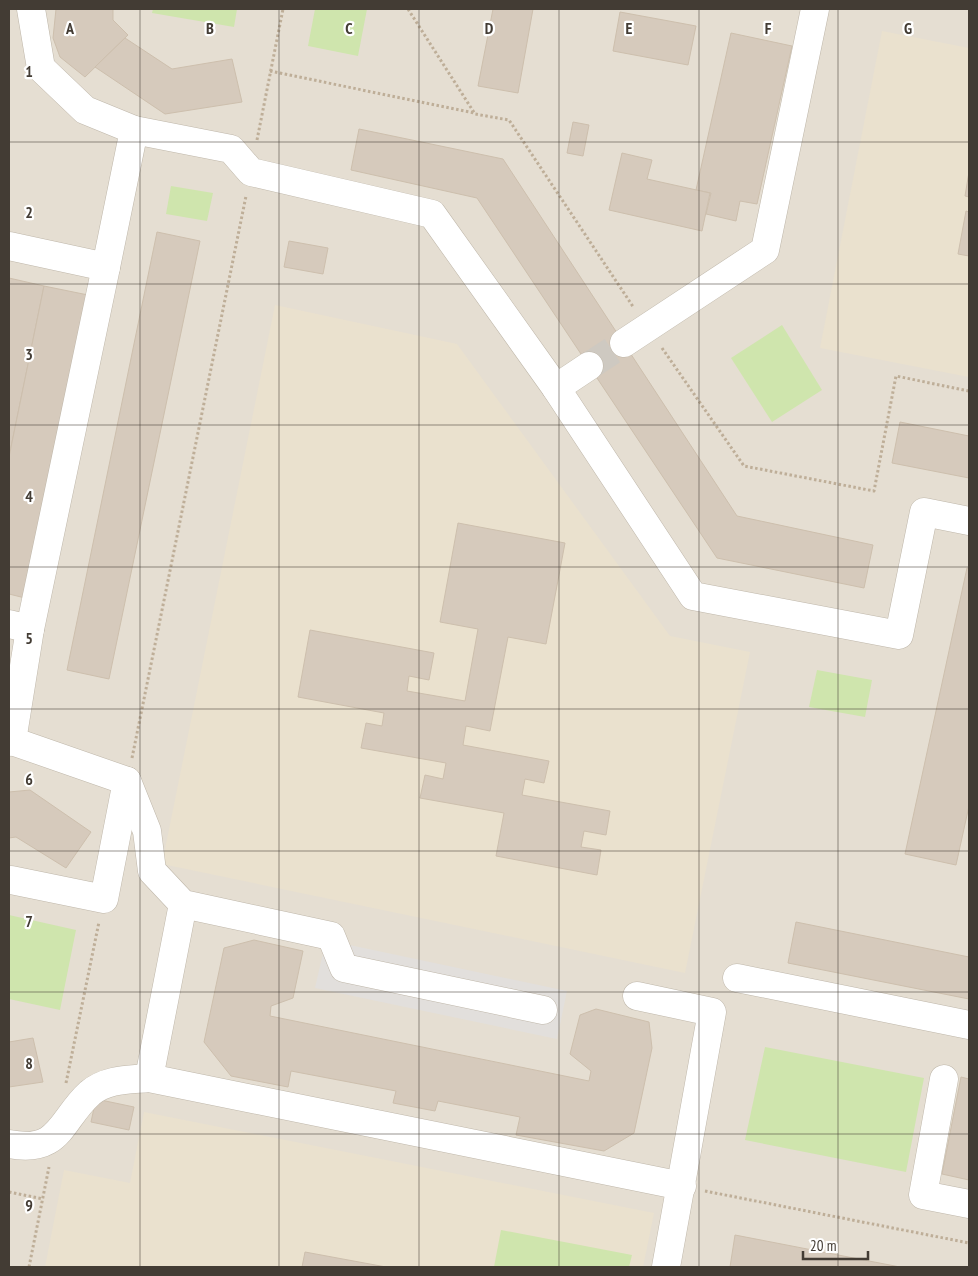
<svg xmlns="http://www.w3.org/2000/svg" width="978" height="1276" font-family="'PT Sans Narrow',sans-serif">
<style>
.residential{fill:#e5ded2}
.education{fill:#eae1ce}
.green{fill:#cfe5ad}
.parking{fill:#e2dfdc}
.building{fill:#d6cabc;stroke:#cdbfad}
.lines{fill:none;stroke-linecap:round;stroke-linejoin:round}
.minor-tunnel{stroke:#cec9c1;stroke-width:28;stroke-dasharray:28 14;stroke-linecap:butt}
.minor-casing{stroke:#bfb7aa;stroke-width:29}
.path{stroke:#beae98;stroke-width:3;stroke-dasharray:2.5 2.5;stroke-linecap:butt}
.minor{stroke:#fff;stroke-width:28}
.grid{fill:none;stroke:#433c34;stroke-width:1;stroke-opacity:0.55}
.grid-label{font-size:16px;text-anchor:middle;font-weight:bold;fill:#433c34;stroke:#fff;stroke-width:4.5;stroke-linejoin:round;paint-order:stroke}
</style>
<rect width="100%" height="100%" fill="#f1ece4"/>
<!-- residential -->
<rect class="residential" x="9" y="9" width="960" height="1258"/>
<!-- education -->
<g class="education">
<polygon points="882,31 969,48 969,377 820,348"/>
<polygon points="275,305 457,344 670,636 750,652 685,973 162,864"/>
<polygon points="144,1112 654,1213 643,1267 45,1267 64,1170 130,1183"/>
</g>
<!-- green -->
<g class="green">
<polygon points="153,9 237,9 234,27 152,13"/>
<polygon points="315,9 367,9 358,56 308,46"/>
<polygon points="171,186 213,193 207,221 166,214"/>
<polygon points="782,325 822,390 772,422 731,358"/>
<polygon points="817,670 872,680 865,717 809,707"/>
<polygon points="9,915 76,930 60,1010 9,999"/>
<polygon points="765,1047 924,1078 906,1172 745,1140"/>
<polygon points="501,1230 632,1255 629,1267 494,1267"/>
</g>
<!-- parking -->
<polygon class="parking" points="326,940 567,991 557,1039 315,988"/>
<!-- building -->
<g class="building">
<polygon points="56,9 113,9 113,20 128,35 85,77 60,57 53,38"/>
<polygon points="493,9 533,9 518,93 478,86"/>
<polygon points="620,12 696,26 688,65 613,51"/>
<polygon points="731,33 792,46 757,204 740,201 736,221 706,214 711,193 696,190"/>
<polygon points="125,38 172,69 232,59 242,102 165,114 95,67"/>
<polygon points="573,122 589,125 583,156 567,153"/>
<polygon points="359,129 503,159 737,516 873,545 864,588 717,558 477,198 351,170"/>
<polygon points="622,153 652,160 647,179 710,193 702,231 609,210"/>
<polygon points="969,172 969,197 965,196"/>
<polygon points="966,211 969,212 969,256 958,254"/>
<polygon points="157,232 200,241 109,679 67,670"/>
<polygon points="289,241 328,248 323,274 284,267"/>
<polygon points="9,278 44,286 9,457"/>
<polygon points="44,286 88,295 25,598 9,594 9,457"/>
<polygon points="900,422 969,436 969,478 892,463"/>
<polygon points="458,523 565,543 546,644 508,637 490,731 466,726 463,745 549,761 544,783 525,779 522,795 610,811 606,835 584,831 581,847 601,850 597,875 496,856 504,813 420,798 425,775 443,779 446,763 361,748 366,723 382,726 384,713 298,697 310,630 434,653 429,680 409,676 407,691 465,701 478,629 440,622"/>
<polygon points="967,568 969,569 969,806 956,865 905,854"/>
<polygon points="30,790 91,832 66,868 16,837 9,838 9,792"/>
<polygon points="796,922 969,957 969,999 788,963"/>
<polygon points="254,940 303,951 293,998 271,1006 270,1016 589,1081 591,1071 570,1054 580,1015 596,1009 649,1022 652,1048 634,1133 604,1151 516,1135 520,1117 438,1101 435,1111 393,1103 396,1091 291,1071 288,1087 231,1076 204,1042 224,948"/>
<polygon points="33,1038 43,1082 9,1087 9,1042"/>
<polygon points="961,1077 969,1079 969,1180 942,1174"/>
<polygon points="96,1099 134,1107 129,1130 91,1122"/>
<polygon points="735,1235 900,1267 730,1267"/>
<polygon points="305,1252 386,1267 302,1267"/>
</g>
<g class="lines">
<!-- minor-tunnel -->
<polyline class="minor-tunnel" points="589,366 624,343"/>
<defs>
<g id="minor">
<polyline points="134,130 231,149 251,172 432,214 556,388 693,596 899,635 924,512 969,521"/>
<polyline points="9,246 106,267 134,130 85,110 41,68 31,9"/>
<polyline points="624,343 765,250 815,9"/>
<polyline points="556,388 589,366"/>
<polyline points="9,624 30,629 12,741 9,742"/>
<polyline points="30,629 106,267"/>
<polyline points="12,741 127,781 147,831 152,871 183,904 331,936 344,968 543,1010"/>
<polyline points="11,880 104,899 127,781"/>
<polyline points="737,978 969,1025"/>
<polyline points="637,996 712,1012 666,1267"/>
<polyline points="149,1078 183,904"/>
<polyline points="944,1079 923,1195 969,1204"/>
<path d="M9 1144C61 1154 60 1120 90 1093 107 1079 128 1080 149 1078L682 1186"/>
</g>
</defs>
<!-- minor casing -->
<use href="#minor" class="minor-casing"/>
<!-- path -->
<g class="path">
<polyline points="408,9 475,114 509,120 634,308"/>
<polyline points="270,71 474,113"/>
<polyline points="257,140 283,9"/>
<polyline points="662,348 744,466 874,491 896,376 969,391"/>
<polyline points="132,758 246,196"/>
<polyline points="66,1083 99,922"/>
<polyline points="705,1191 969,1243"/>
<polyline points="9,1192 43,1199"/>
<polyline points="29,1267 49,1167"/>
</g>
<!-- minor -->
<use href="#minor" class="minor"/>
</g>
<!-- grid -->
<path class="grid" d="M140 9V1267M279 9V1267M419 9V1267M559 9V1267M699 9V1267M838 9V1267M9 142H969M9 284H969M9 425H969M9 567H969M9 709H969M9 851H969M9 992H969M9 1134H969"/>
<g class="grid-label">
<text x="70" y="34">A</text>
<text x="210" y="34">B</text>
<text x="349" y="34">C</text>
<text x="489" y="34">D</text>
<text x="629" y="34">E</text>
<text x="768" y="34">F</text>
<text x="908" y="34">G</text>
<text x="29" y="77">1</text>
<text x="29" y="218">2</text>
<text x="29" y="360">3</text>
<text x="29" y="502">4</text>
<text x="29" y="644">5</text>
<text x="29" y="785">6</text>
<text x="29" y="927">7</text>
<text x="29" y="1069">8</text>
<text x="29" y="1211">9</text>
</g>
<!-- border -->
<rect width="978" height="1276" fill="none" stroke="#433c34" stroke-width="20"/>
<!-- scale -->
<path d="M803 1251v8h65v-8" fill="none" stroke="#433c34" stroke-width="2.5"/>
<text x="810" y="1251" font-size="15" fill="#433c34" stroke="#ffffff" stroke-width="4" paint-order="stroke">20 m</text>
</svg>
